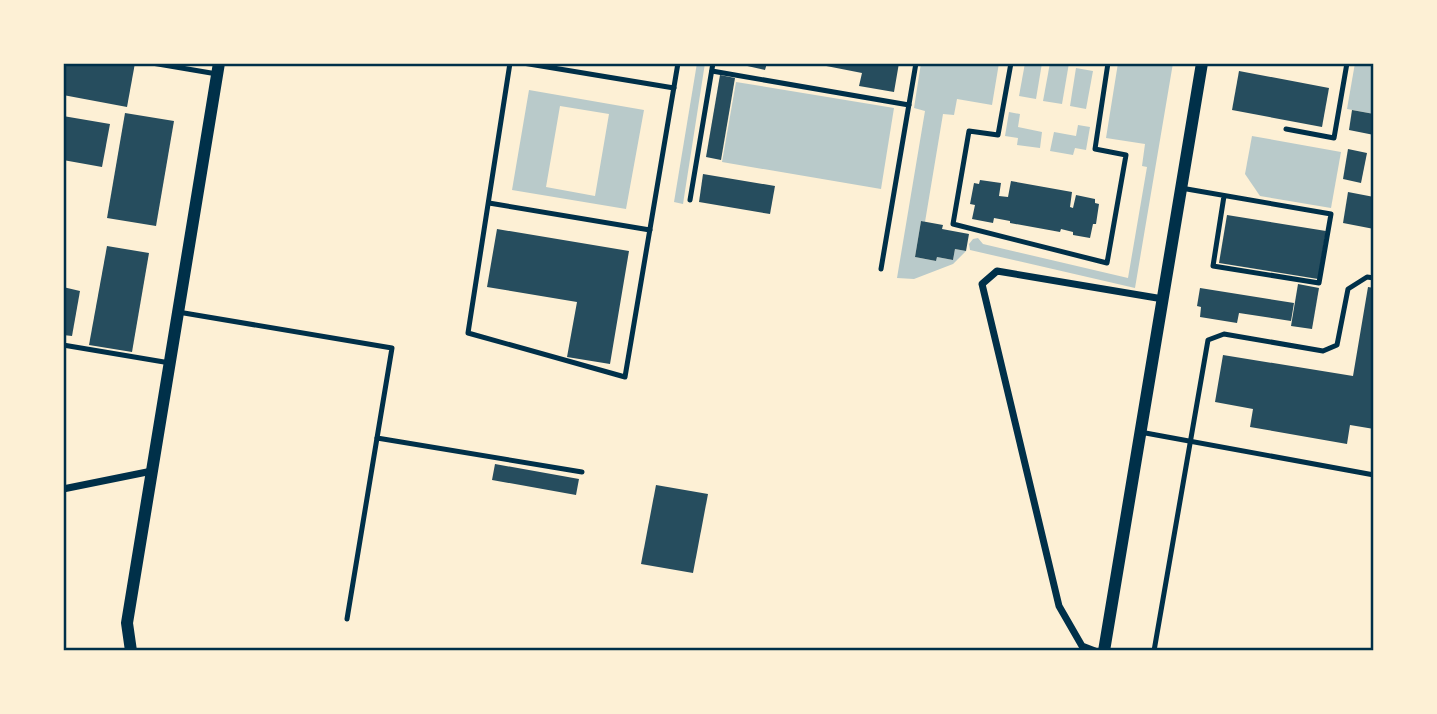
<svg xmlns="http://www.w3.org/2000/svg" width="1437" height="714" font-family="'Alegreya Sans',sans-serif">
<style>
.green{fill:#b9caca;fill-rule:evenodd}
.building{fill:#264d5e}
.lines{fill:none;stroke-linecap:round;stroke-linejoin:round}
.service{stroke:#003049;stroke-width:5}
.minor{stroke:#003049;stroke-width:7}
.tertiary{stroke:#003049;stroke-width:12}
.neatline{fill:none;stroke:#003049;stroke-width:2.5}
</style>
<rect width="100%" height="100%" fill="#fdf0d5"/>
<!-- green -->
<g class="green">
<polygon points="697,63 705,63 683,204 674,202"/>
<polygon points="921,63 999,63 992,105 957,99 954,115 943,114 925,222 921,221 915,257 936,261 937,257 953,260 955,249 966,251 953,264 914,279 897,278 925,111 914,108"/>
<polygon points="1025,63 1042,63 1036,99 1019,96"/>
<polygon points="1050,63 1069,63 1062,104 1043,101"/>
<polygon points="1118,63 1173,63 1135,288 970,250 969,244 973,239 978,238 983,244 1128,278 1147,167 1142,166 1145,144 1106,138"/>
<polygon points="1355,63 1374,63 1374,114 1347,109"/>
<polygon points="1076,68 1093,71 1086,109 1070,106"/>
<polygon points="736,82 894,108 881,189 722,162"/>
<path d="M529 90 644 110 626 209 512 190ZM560 106 609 114 595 196 546 187Z"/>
<polygon points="1009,112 1020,114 1018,127 1042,132 1040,148 1017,145 1018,138 1005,136"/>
<polygon points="1078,125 1090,127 1086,150 1075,148 1073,155 1050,151 1054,132 1076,136"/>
<polygon points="1252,136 1341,152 1331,208 1260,196 1245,174"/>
</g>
<!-- building -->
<g class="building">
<polygon points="63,63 135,63 127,107 63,95"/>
<polygon points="734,63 767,63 765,70"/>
<polygon points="811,63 899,63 894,92 859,86 862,73"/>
<polygon points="1239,71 1329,88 1322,127 1232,110"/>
<polygon points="720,75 735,78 721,160 706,157"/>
<polygon points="1352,110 1374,114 1374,135 1349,130"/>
<polygon points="125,113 174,121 156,226 107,218"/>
<polygon points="63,116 110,124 102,167 63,160"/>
<polygon points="1348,149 1367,153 1361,183 1343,179"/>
<polygon points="703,174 775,186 770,214 699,202"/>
<polygon points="980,180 1001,183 999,196 1008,197 1011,181 1072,192 1070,207 1073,208 1076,195 1095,199 1095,203 1099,204 1096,224 1093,224 1090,238 1073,235 1073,232 1061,229 1060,232 1010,223 1010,221 994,218 993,223 972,219 975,205 970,204 974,183 979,184"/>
<polygon points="1348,192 1374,197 1374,229 1343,223"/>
<polygon points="1227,215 1326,231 1318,279 1219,263"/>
<polygon points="921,221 943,225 942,229 969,234 966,251 955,249 953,260 937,257 936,261 915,257"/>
<polygon points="497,229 629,251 610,364 567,357 577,302 487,287"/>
<polygon points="107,246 149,253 132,352 89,345"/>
<polygon points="1298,284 1319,288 1312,329 1291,326"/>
<polygon points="63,287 80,291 72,336 63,335"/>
<polygon points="1368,287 1374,288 1374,429 1350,425 1347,444 1250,427 1253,409 1215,402 1223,355 1353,376"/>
<polygon points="1200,288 1294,303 1291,321 1239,313 1237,323 1200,317 1201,307 1197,306"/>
<polygon points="495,464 579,479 576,495 492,480"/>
<polygon points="656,485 708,494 693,573 641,564"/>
</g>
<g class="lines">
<!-- service -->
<g class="service">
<polyline points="152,63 217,74"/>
<polyline points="510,63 468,333 625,377 678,63"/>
<polyline points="523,63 674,88"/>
<polyline points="1011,63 998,135 969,131 953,224 1107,263 1126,155 1095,149 1108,63"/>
<polyline points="712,71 909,105"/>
<polyline points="1286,129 1334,138 1347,63"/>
<polyline points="1181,188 1331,214 1319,283 1213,266 1224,196"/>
<polyline points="690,200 713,63"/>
<polyline points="489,203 650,230"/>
<polyline points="881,269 916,63"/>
<polyline points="178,312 392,348 377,438 582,472"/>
<polyline points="63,345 170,363"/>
<polyline points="1140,432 1374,475"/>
<polyline points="347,619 377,438"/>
<polyline points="1154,651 1208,340 1224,334 1323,351 1337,345 1348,289 1367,277 1374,278"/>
</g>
<!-- minor -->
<g class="minor">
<polyline points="63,489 152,471"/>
<polyline points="1095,651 1082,646 1059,606 982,284 997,271 1163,299"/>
</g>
<!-- tertiary -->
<g class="tertiary">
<polyline points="131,651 127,623 219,63"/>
<polyline points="1104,651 1202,63"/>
</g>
</g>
<!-- border -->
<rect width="1437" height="714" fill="none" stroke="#fdf0d5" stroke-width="130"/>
<rect x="65" y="65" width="1307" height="584" class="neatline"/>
</svg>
